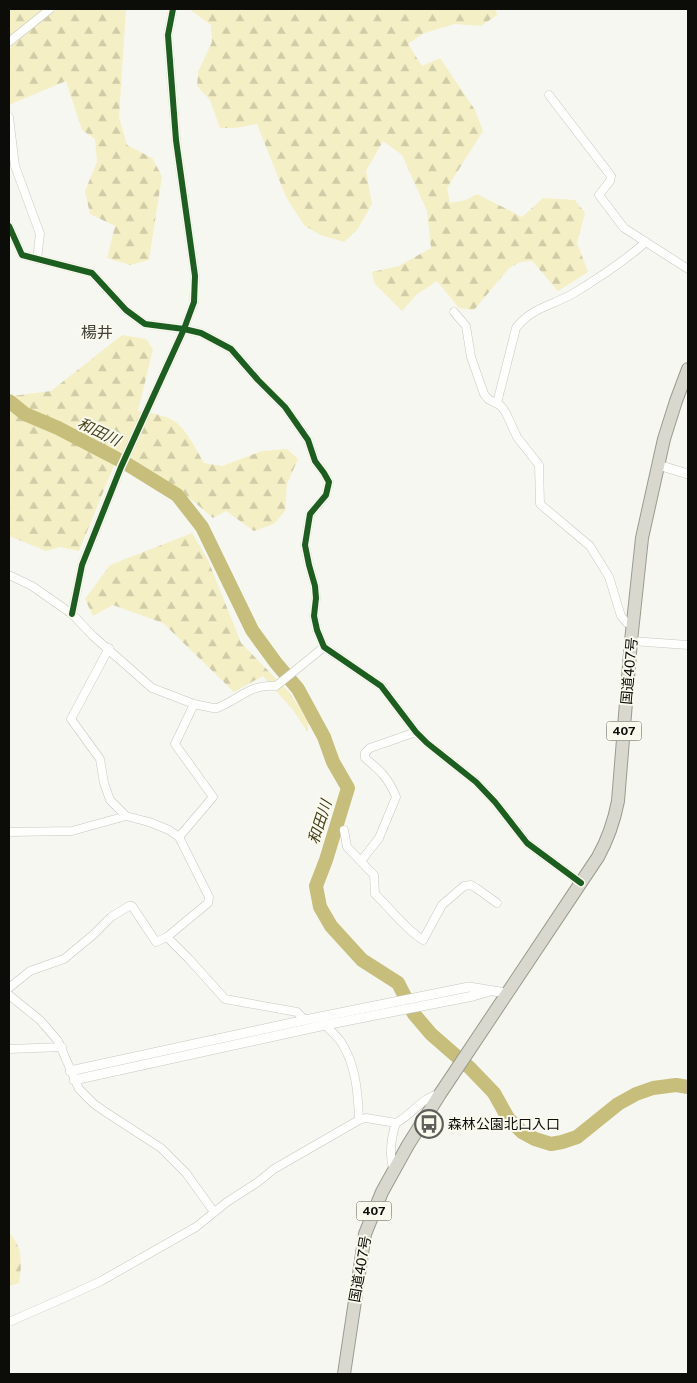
<svg xmlns="http://www.w3.org/2000/svg" width="697" height="1383" font-family="'Public Sans','Noto Sans JP',sans-serif">
<style>
.forest{fill:url(#forest-firs)}
.lines{fill:none;stroke-linecap:round;stroke-linejoin:round}
.river{stroke:#c6be7a;stroke-width:14}
.minor-casing{stroke:#c7c7c2;stroke-width:9}
.tertiary-casing{stroke:#c7c7c2;stroke-width:10}
.trunk-casing{stroke:#9b9a8d;stroke-width:14}
.minor{stroke:#fefefd;stroke-width:8}
.tertiary{stroke:#fefefd;stroke-width:9}
.trunk{stroke:#d8d8cf;stroke-width:12}
.cycleway-casing{stroke:#faf9ee;stroke-width:9}
.cycleway{stroke:#1b5e20;stroke-width:6}
.labels{text-anchor:middle;stroke-width:4;stroke-linejoin:round;paint-order:stroke}
.shield{fill:#faf9ee;stroke:#53534d;stroke-width:1}
.shield-label{font-size:12px;font-weight:bold;fill:#0c0c08}
.street-label{font-size:14px;fill:#0c0c08;stroke:#faf9ee}
.poi-label{font-size:14px;fill:#0c0c08;stroke:#faf9ee;text-anchor:start}
.water-label{font-size:15px;font-style:italic;fill:#433e16;stroke:#faf9ee}
.quarter-label{font-size:16px;fill:#434239;stroke:#faf9ee}
</style>
<defs>
<pattern id="forest-firs" width="22" height="20" patternUnits="userSpaceOnUse" patternTransform="scale(1.25)"><rect width="22" height="20" fill="#f4efc5"/><path d="M5 1l3.5 6h-7zM16 11l3.5 6h-7z" fill="#d0cca8"/></pattern>
</defs>
<rect width="100%" height="100%" fill="#f7f7f1"/>
<!-- forest -->
<g class="forest">
<polygon points="9,9 126,9 119,117 127,145 152,158 162,176 149,260 130,265 107,258 115,226 90,214 85,191 97,162 95,139 82,130 66,81 9,105 9,49 11,48 9,40"/>
<polygon points="189,9 237,9 242,11 243,9 496,9 497,15 481,26 455,24 424,33 408,44 422,66 440,58 475,110 483,131 447,188 450,203 466,200 477,194 522,217 543,198 575,200 585,213 577,243 588,272 558,291 532,261 520,262 509,268 474,310 459,308 437,281 416,295 402,311 374,283 372,272 399,266 431,248 427,211 402,155 383,141 366,171 372,204 357,230 344,242 320,235 304,225 286,197 257,124 235,128 220,128 210,100 197,86 198,72 212,42 211,25"/>
<path d="M122 335 146 339 153 349 138 411C150 413 167 415 177 423 188 432 196 450 204 463L222 466 262 451 287 449 298 459 287 484 285 511 274 524 254 531 226 511 213 518C184 492 153 471 120 451L79 551 60 547 46 551 9 536V397L20 395 51 391Z"/>
<polygon points="192,533 208,560 241,643 289,692 309,722 307,731 293,710 263,676 234,692 163,623 113,605 93,616 85,599 110,565"/>
<path d="M9 1233C23 1246 22 1265 19 1283L9 1286Z"/>
</g>
<g class="lines">
<!-- river -->
<polyline class="river" points="9,401 25,414 58,428 127,464 177,495 202,527 252,630 276,663 298,689 324,737 333,762 348,788 326,860 316,886 320,907 331,926 362,960 398,983 414,1014 431,1034 470,1068 494,1093 508,1118 522,1132 535,1139 551,1144 562,1142 577,1137 618,1104 636,1094 653,1088 676,1085 688,1087"/>
<defs>
<g id="minor">
<polyline points="9,42 50,9"/>
<polyline points="549,95 611,176 610,181 599,195 624,228 688,269"/>
<polyline points="9,117 15,166 40,234 37,259"/>
<polyline points="9,226 22,255 92,273 126,310 145,324 184,329 201,333 231,349 258,380 285,407 308,440 315,461 324,473 329,482 326,495 310,514 305,545 309,565 315,586 316,598 314,616 317,630 324,647 381,686 416,732 427,743 476,782 495,802 527,843 581,883"/>
<polyline points="454,312 466,326 471,357 484,394 488,399 501,406 506,413 517,437 539,465 540,504 590,546 609,577 621,616 627,623 633,625"/>
<path d="M497 403 516 328C532 307 552 306 574 293 599 278 624 261 646 242"/>
<path d="M9 575 32 586 72 614 93 636 152 688 194 704 213 708H217C240 699 249 684 276 686L324 647"/>
<polyline points="72,614 82,565 121,467 184,329 194,302 195,276 176,140 168,35 173,9"/>
<polyline points="631,641 688,645"/>
<polyline points="109,648 71,719 100,759 104,783 110,800 126,816"/>
<path d="M344 830 347 847 374 875 375 894C391 909 404 928 423 940L442 905 464 886 471 885 476 888 497 903"/>
<polyline points="9,832 72,831 126,816 149,822 169,830 179,837 209,897 208,903 167,937 189,959 225,999 297,1012 305,1020"/>
<polyline points="179,837 213,797 175,744 194,704"/>
<path d="M361 861 379 838 396 797C389 779 380 770 365 758V753L370 748 416 732"/>
<polyline points="9,988 30,971 64,959 93,935 111,917 129,906 132,906 156,942 167,937"/>
<polyline points="9,995 40,1020 58,1041 79,1089 94,1104 107,1113 161,1148 186,1173 214,1212"/>
<path d="M324 1021 325 1025C330 1030 337 1036 341 1042 356 1065 358 1093 359 1120"/>
<polyline points="9,1049 62,1047"/>
<path d="M394 1171C389 1156 391 1138 396 1123 412 1115 422 1097 440 1094"/>
<polyline points="9,1322 75,1293 101,1281 196,1227 227,1202 258,1182 274,1169 359,1120 366,1118 396,1123"/>
</g>
<g id="tertiary">
<polyline points="658,465 688,474"/>
<polyline points="70,1071 305,1020 469,987 506,993"/>
<polyline points="74,1080 325,1025 473,996 490,991"/>
</g>
<path id="trunk" d="M344 1374 365 1234 382 1192 408 1145 440 1094 598 857C608 839 614 822 618 801L631 641 642 538 664 439 676 401 688 369"/>
</defs>
<!-- minor casing -->
<use href="#minor" class="minor-casing"/>
<!-- tertiary casing -->
<use href="#tertiary" class="tertiary-casing"/>
<!-- trunk casing -->
<use href="#trunk" class="trunk-casing"/>
<!-- minor -->
<use href="#minor" class="minor"/>
<!-- tertiary -->
<use href="#tertiary" class="tertiary"/>
<!-- trunk -->
<use href="#trunk" class="trunk"/>
<defs>
<g id="cycleway">
<polyline points="9,226 22,255 92,273 126,310 145,324 184,329 201,333 231,349 258,380 285,407 308,440 315,461 324,473 329,482 326,495 310,514 305,545 309,565 315,586 316,598 314,616 317,630 324,647 381,686 416,732 427,743 476,782 495,802 527,843 581,883"/>
<polyline points="72,614 82,565 121,467 184,329 194,302 195,276 176,140 168,35 173,9"/>
</g>
</defs>
<!-- cycleway casing -->
<use href="#cycleway" class="cycleway-casing"/>
<!-- cycleway -->
<use href="#cycleway" class="cycleway"/>
</g>
<!-- icons -->
<defs>
<symbol id="bus-ring" viewBox="-11 -11 22 22"><circle r="9.5" fill="#faf9ee" stroke="#5e5e5a" stroke-width="1.5"/><path d="M-5-6H5V4H4V6H2V4H-2V6H-4V4H-5ZM-3.5-4V0h7V-4ZM-3.5 1.2v1.5H-2V1.2ZM2 1.2v1.5H3.5V1.2Z" fill="#5e5e5a"/></symbol>
</defs>
<g fill-rule="evenodd">
<use href="#bus-ring" x="413" y="1108" width="32" height="32"/>
</g>
<g class="labels">
<!-- shield labels -->
<g class="shield">
<rect x="606.5" y="721.5" width="35" height="19" rx="4"/>
<rect x="356.5" y="1201.5" width="35" height="19" rx="4"/>
</g>
<g class="shield-label">
<text x="624" y="735">407</text>
<text x="374" y="1215">407</text>
</g>
<!-- street labels -->
<g class="street-label">
<text transform="translate(629 671) rotate(-85)" y="5">国道407号</text>
<text transform="translate(360 1269) rotate(-80)" y="5">国道407号</text>
</g>
<!-- poi labels -->
<g class="poi-label">
<text x="448" y="1129">森林公園北口入口</text>
</g>
<!-- water labels -->
<g class="water-label">
<text transform="translate(99 432) rotate(26)" y="5">和田川</text>
<text transform="translate(320 822) rotate(-72)" y="5">和田川</text>
</g>
<!-- quarter labels -->
<g class="quarter-label">
<text x="97" y="338">楊井</text>
</g>
</g>
<!-- border -->
<rect width="697" height="1383" fill="none" stroke="#0c0c08" stroke-width="20"/>
</svg>
